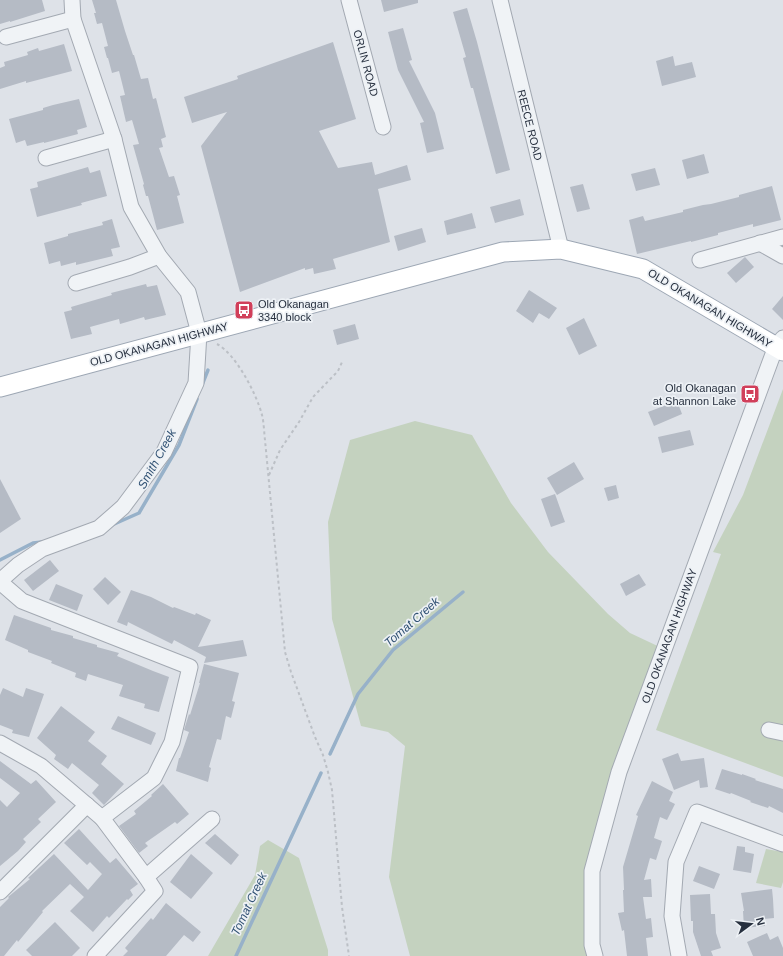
<svg xmlns="http://www.w3.org/2000/svg" width="783" height="956" font-family="Arial,sans-serif">
<style>
.green{fill:#c4d2bf}
.lines{fill:none;stroke-linecap:round;stroke-linejoin:round}
.stream{stroke:#97b1c9;stroke-width:3.5}
.building{fill:#b5bbc5}
.minor-casing{stroke:#a3a9b2;stroke-width:17}
.major-casing{stroke:#9da7b4;stroke-width:21}
.path{stroke:#bcc0c6;stroke-width:2;stroke-dasharray:3 3;stroke-linecap:butt}
.minor{stroke:#f0f3f6;stroke-width:15}
.major{stroke:#fff;stroke-width:19}
.labels{text-anchor:middle;stroke-width:3.5;stroke-linejoin:round;paint-order:stroke}
.street-label{font-size:11px;fill:#27303f;stroke:#edf1f5}
.poi-label{font-size:11px;fill:#27303f;stroke:#edf1f5;text-anchor:start}
.water-label{font-size:12px;font-style:italic;fill:#305173;stroke:#edf1f5}
</style>
<rect width="100%" height="100%" fill="#dee2e8"/>
<!-- green -->
<g class="green">
<polygon points="783,389 783,777 656,730 721,554 713,552 743,495"/>
<polygon points="415,421 472,435 511,503 548,552 608,614 630,633 664,649 606,828 593,913 594,956 410,956 389,877 405,746 388,732 361,726 332,619 328,522 350,440"/>
<polygon points="268,840 299,858 328,950 328,956 208,956 255,875 260,846"/>
<polygon points="766,849 783,852 783,882 781,888 756,883"/>
</g>
<g class="lines">
<!-- stream -->
<g class="stream">
<polyline points="202,385 208,370"/>
<polyline points="112,525 139,513 179,445 197,399"/>
<polyline points="0,560 33,543 42,542"/>
<polyline points="330,754 358,694 393,650 463,592"/>
<polyline points="236,956 321,773"/>
</g>
</g>
<!-- building -->
<g class="building">
<polygon points="0,0 42,0 45,11 10,22 10,21 0,24"/>
<polygon points="92,0 116,0 125,31 133,55 134,55 141,79 148,78 153,99 156,98 166,137 161,139 163,147 159,148 169,177 174,176 180,195 177,196 184,223 157,230 148,196 146,196 143,185 144,184 133,145 139,144 132,120 126,122 120,96 125,95 119,71 112,73 108,58 107,58 104,47 108,46 102,23 97,24 94,13 96,13"/>
<polygon points="381,0 418,0 418,3 384,12"/>
<polygon points="467,8 477,42 510,170 496,174 473,88 471,88 463,58 466,57 453,12"/>
<polygon points="403,28 412,60 409,61 435,113 444,149 427,153 420,123 424,122 398,70 388,32"/>
<polygon points="333,42 356,119 319,131 338,168 372,162 375,175 407,165 411,180 378,189 390,242 333,259 336,269 314,274 313,268 305,270 305,268 240,292 201,146 227,112 192,123 184,97 238,79 237,76"/>
<polygon points="64,44 72,71 26,83 26,81 0,89 0,68 5,66 4,62 28,55 27,52 38,48 39,51"/>
<polygon points="673,56 675,66 692,62 696,77 662,86 656,61"/>
<polygon points="79,99 87,127 77,130 78,134 44,143 44,142 27,146 25,140 16,143 9,119 43,110 43,108 53,105"/>
<polygon points="704,154 709,173 687,179 682,160"/>
<polygon points="88,167 90,173 100,170 107,196 81,203 82,205 37,217 30,189 38,187 37,182"/>
<polygon points="655,168 660,185 636,191 631,174"/>
<polygon points="583,184 590,209 577,212 570,187"/>
<polygon points="772,186 781,220 753,227 753,224 718,233 718,235 691,242 691,241 637,254 629,220 643,216 645,221 683,212 683,210 703,205 711,204 739,197 739,195"/>
<polygon points="520,199 524,215 495,223 490,207"/>
<polygon points="472,213 476,228 447,235 444,221"/>
<polygon points="112,219 120,247 111,249 113,256 76,265 76,262 61,266 60,261 49,264 44,243 68,236 68,234 103,225 102,222"/>
<polygon points="422,228 426,242 398,251 394,236"/>
<polygon points="745,257 754,267 736,283 727,273"/>
<polygon points="146,284 147,287 157,285 166,315 145,320 144,317 120,324 119,319 90,327 92,334 71,339 64,312 72,310 71,307 112,295 111,293"/>
<polygon points="529,290 557,308 549,319 539,313 533,323 516,311"/>
<polygon points="783,296 783,320 772,309"/>
<polygon points="584,318 597,346 579,355 566,328"/>
<polygon points="355,324 359,339 337,345 333,330"/>
<polygon points="677,401 682,414 654,426 648,412"/>
<polygon points="690,430 694,445 662,453 658,437"/>
<polygon points="574,462 584,479 557,495 547,478"/>
<polygon points="0,479 21,519 0,533"/>
<polygon points="616,485 619,498 608,501 604,488"/>
<polygon points="555,494 565,522 551,527 541,499"/>
<polygon points="50,560 59,571 33,591 24,580"/>
<polygon points="639,574 646,585 626,596 620,584"/>
<polygon points="105,577 121,592 108,605 93,589"/>
<polygon points="56,584 83,595 77,611 49,600"/>
<polygon points="131,590 151,597 173,608 174,607 195,615 196,613 211,620 198,647 243,640 247,656 204,663 206,657 174,640 172,644 128,622 127,626 117,622"/>
<polygon points="14,615 51,628 51,630 73,636 73,638 97,645 97,647 119,653 117,656 153,671 169,677 159,712 144,708 145,704 119,696 123,685 88,674 86,681 75,677 76,673 51,663 52,661 28,652 28,650 5,640"/>
<polygon points="204,664 239,673 232,701 235,702 231,718 226,716 221,740 217,739 209,767 211,768 208,782 176,771 179,758 180,758 189,732 184,730 189,714 190,715 200,683 199,683"/>
<polygon points="3,688 23,697 26,688 44,694 29,737 12,733 13,730 0,725 0,695"/>
<polygon points="61,706 95,732 88,741 107,756 101,764 124,784 104,805 92,793 99,785 72,763 68,769 54,759 56,755 37,738"/>
<polygon points="118,716 156,733 151,745 111,729"/>
<polygon points="678,753 681,761 704,758 708,787 700,788 699,780 674,790 662,759"/>
<polygon points="0,761 31,784 36,780 56,802 38,819 41,822 23,839 26,842 18,851 0,866 0,800 7,807 20,793 0,778"/>
<polygon points="722,769 742,775 742,774 756,779 755,780 783,789 783,813 769,806 768,808 750,802 751,801 731,793 730,794 715,789"/>
<polygon points="652,781 673,792 669,801 675,804 667,820 660,817 654,838 662,841 656,860 650,858 644,880 651,879 652,897 643,897 646,919 651,918 653,937 646,938 648,956 627,956 624,930 622,931 618,913 624,912 623,890 624,890 623,867 638,816 636,815"/>
<polygon points="163,784 189,814 177,824 175,822 145,843 148,846 139,853 119,826 136,814 134,811 152,796 151,795"/>
<polygon points="79,829 110,863 116,858 138,884 130,890 133,895 128,900 127,899 109,918 107,916 93,932 70,911 84,897 70,884 42,911 43,912 18,942 17,940 4,956 0,956 0,907 9,898 8,897 30,879 28,878 54,854 88,890 102,874 90,862 87,865 64,843"/>
<polygon points="215,834 239,855 231,865 205,843"/>
<polygon points="737,846 745,847 745,852 754,854 751,873 733,870"/>
<polygon points="191,854 213,873 191,899 170,882"/>
<polygon points="699,866 720,874 714,889 693,881"/>
<polygon points="772,889 773,899 774,918 764,919 765,926 744,928 743,911 744,911 741,893"/>
<polygon points="710,894 711,914 715,914 716,933 721,948 711,951 713,956 701,956 693,932 693,921 691,921 690,895"/>
<polygon points="166,903 201,932 193,942 184,935 166,956 123,956 128,951 125,948 151,918 153,920"/>
<polygon points="55,922 80,948 72,956 32,956 26,950"/>
<polygon points="767,933 770,940 778,936 783,948 783,956 753,956 747,942"/>
</g>
<g class="lines">
<defs>
<g id="minor">
<polyline points="349,0 383,127"/>
<polyline points="500,0 561,249"/>
<polyline points="6,37 73,19"/>
<polyline points="46,158 114,139"/>
<polyline points="760,243 783,256"/>
<polyline points="700,260 783,237"/>
<polyline points="76,283 130,267 159,256"/>
<polyline points="0,581 18,565 42,549 99,528 123,507 164,452 196,383 199,333 188,292 159,256 131,207 114,139 73,19 72,0"/>
<polyline points="0,582 22,601 190,667 172,742 154,778 102,818 41,766 0,743"/>
<polyline points="769,730 783,733"/>
<polyline points="146,877 212,819"/>
<polyline points="0,892 87,805"/>
<polyline points="95,956 155,891 146,877 102,818"/>
<polyline points="595,956 592,945 592,871 619,772 776,346 783,338"/>
<polyline points="679,956 672,916 676,862 697,812 783,844"/>
</g>
<polyline id="major" points="0,387 503,252 561,249 643,269 783,351"/>
</defs>
<!-- minor casing -->
<use href="#minor" class="minor-casing"/>
<!-- major casing -->
<use href="#major" class="major-casing"/>
<!-- path -->
<g class="path">
<path d="M217 344C236 354 257 395 262 415 264 423 264 432 265 440L285 652 291 672 315 737 323 755 328 772 332 790 342 907 349 956"/>
<polyline points="269,475 280,450 299,422 313,397 338,371 343,360"/>
</g>
<!-- minor -->
<use href="#minor" class="minor"/>
<!-- major -->
<use href="#major" class="major"/>
</g>
<!-- icons -->
<defs>
<symbol id="bus-square" viewBox="-11 -11 22 22"><rect x="-9" y="-9" width="18" height="18" rx="4" fill="#d13f5a" stroke="#edf1f5"/><path d="M-5-6H5V4H4V6H2V4H-2V6H-4V4H-5ZM-3.5-4V0h7V-4ZM-3.5 1.2v1.5H-2V1.2ZM2 1.2v1.5H3.5V1.2Z" fill="#fff"/></symbol>
</defs>
<g fill-rule="evenodd">
<use href="#bus-square" x="233" y="299" width="22" height="22"/>
<use href="#bus-square" x="739" y="383" width="22" height="22"/>
</g>
<g class="labels">
<!-- street labels -->
<g class="street-label">
<text transform="translate(366 63) rotate(75)" y="4">ORLIN ROAD</text>
<text transform="translate(530 125) rotate(76)" y="4">REECE ROAD</text>
<text transform="translate(710 308) rotate(31)" y="4">OLD OKANAGAN HIGHWAY</text>
<text transform="translate(159 344) rotate(-15)" y="4">OLD OKANAGAN HIGHWAY</text>
<text transform="translate(669 636) rotate(-70)" y="4">OLD OKANAGAN HIGHWAY</text>
</g>
<!-- poi labels -->
<g class="poi-label">
<text x="258" y="308">Old Okanagan<tspan x="258" dy="13">3340 block</tspan></text>
<text x="736" y="392" text-anchor="end">Old Okanagan<tspan x="736" dy="13">at Shannon Lake</tspan></text>
</g>
<!-- water labels -->
<g class="water-label">
<text transform="translate(157 459) rotate(-61)" y="4">Smith Creek</text>
<text transform="translate(412 622) rotate(-41)" y="4">Tomat Creek</text>
<text transform="translate(249 904) rotate(-65)" y="4">Tomat Creek</text>
</g>
</g>
<!-- north arrow -->
<g transform="translate(751 924) rotate(75)" stroke="#edf1f5" stroke-width="3" paint-order="stroke">
<path d="M0-3L7 15L0 10L-7 15Z" fill="#27303f"/>
<text y="-6" font-size="11" font-weight="bold" text-anchor="middle" fill="#27303f">N</text>
</g>
</svg>
